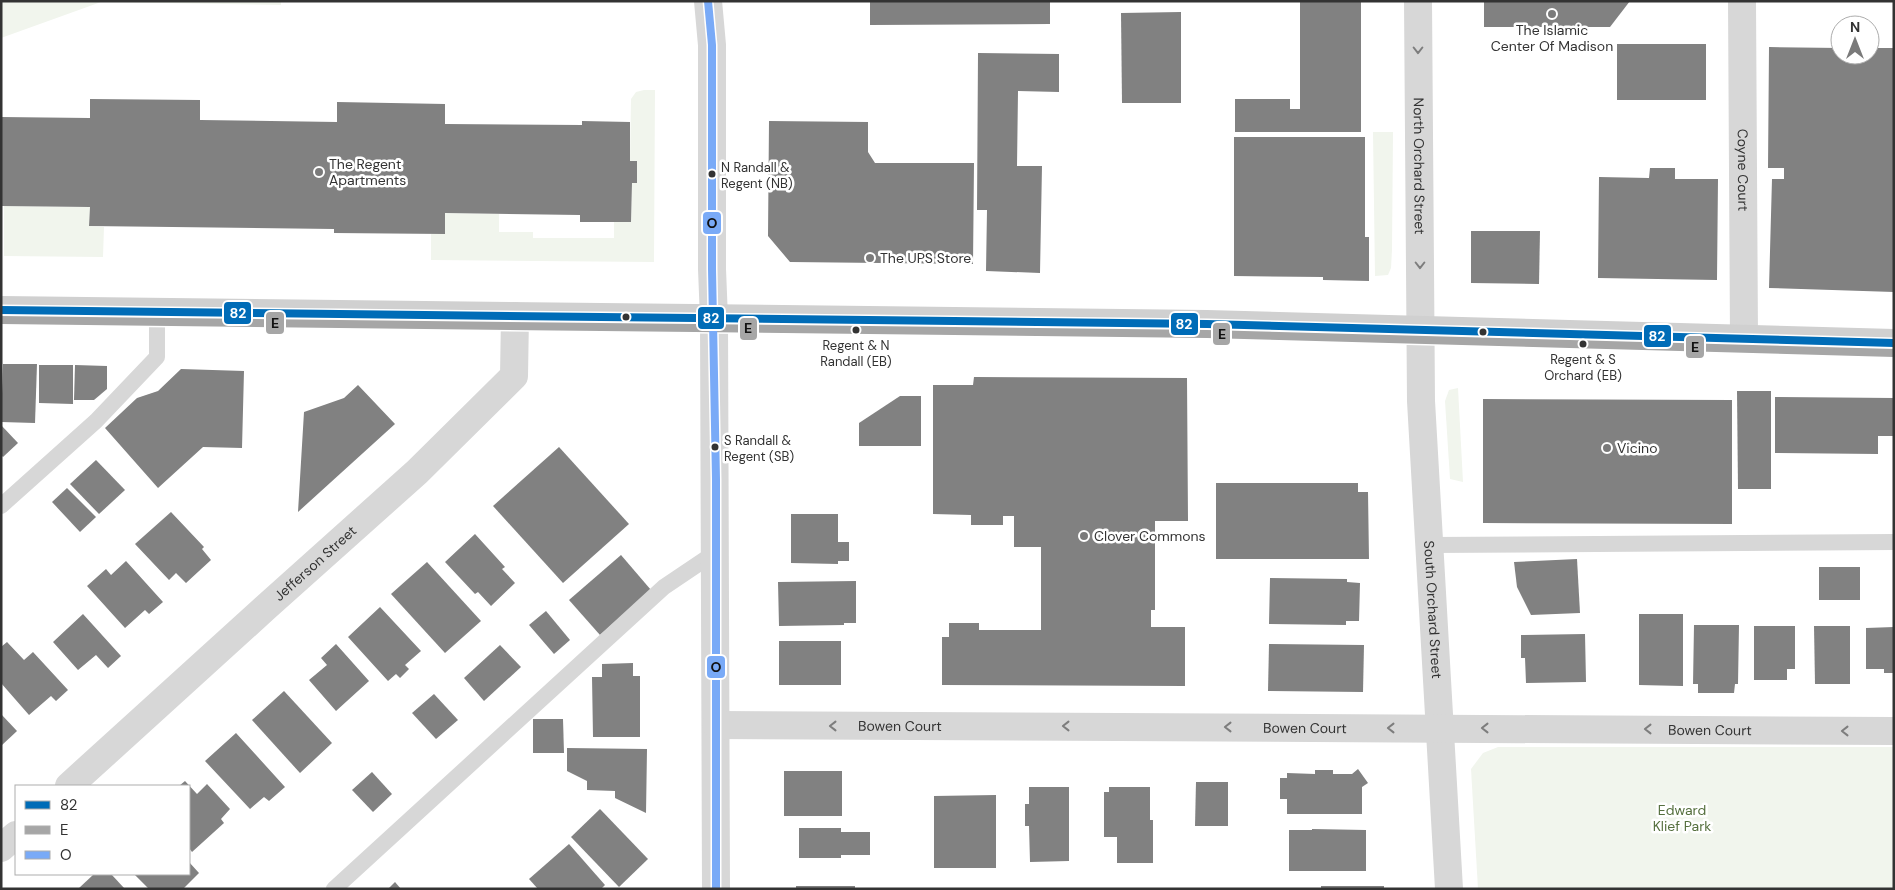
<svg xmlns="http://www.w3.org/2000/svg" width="1895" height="890" font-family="'DM Sans',sans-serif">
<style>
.green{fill:#f1f5ed}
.building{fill:#818181}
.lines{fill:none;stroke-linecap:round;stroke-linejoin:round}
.service{stroke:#d7d7d7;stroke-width:16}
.minor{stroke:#d7d7d7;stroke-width:28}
.tertiary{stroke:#d7d7d7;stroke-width:28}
.secondary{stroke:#d0d0d0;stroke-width:28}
.bus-1-casing{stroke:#fff;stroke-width:11}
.bus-2-casing{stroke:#fff;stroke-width:11}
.bus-3-casing{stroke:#fff;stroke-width:11}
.bus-1{stroke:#006cb7;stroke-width:8}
.bus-2{stroke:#a6a6a6;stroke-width:8}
.bus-3{stroke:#79aaf7;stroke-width:8}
.oneway{stroke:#7d7d7d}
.poi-dot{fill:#7a7a7a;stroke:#fff;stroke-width:2}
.bus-dot{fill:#333;stroke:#fff;stroke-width:2}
.labels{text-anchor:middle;stroke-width:5;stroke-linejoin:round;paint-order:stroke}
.bus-label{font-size:13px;fill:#333;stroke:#fff;text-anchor:start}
.poi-label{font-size:14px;fill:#333;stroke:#fff;text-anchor:start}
.street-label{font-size:14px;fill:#333;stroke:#fff}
.park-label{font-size:14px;fill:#56703f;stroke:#fff}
.line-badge{stroke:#fff;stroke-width:2}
.badge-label{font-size:14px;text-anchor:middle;font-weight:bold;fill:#fff}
.pale-badge-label{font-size:14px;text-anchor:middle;font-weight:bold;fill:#111}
</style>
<rect width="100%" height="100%" fill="#fff"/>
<!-- green -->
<g class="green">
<polygon points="1,1 281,1 281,5 101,2 1,38"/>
<polygon points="644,90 655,90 654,262 431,260 431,234 445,234 445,213 499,214 499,232 533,232 533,238 614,238 614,222 631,222 632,183 637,182 637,161 630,161 631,99 636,92"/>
<polygon points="1373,132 1393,132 1392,250 1391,268 1388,275 1375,276"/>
<polygon points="4,206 90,207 89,226 104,227 103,257 4,256"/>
<polygon points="1458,388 1463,482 1450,479 1445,401 1449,390"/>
<polygon points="1498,747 1894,747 1894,889 1478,889 1471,769 1483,753"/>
</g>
<!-- building -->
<g class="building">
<polygon points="870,1 1050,1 1050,24 870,25"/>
<polygon points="1300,1 1361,1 1361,132 1235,132 1235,99 1290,99 1290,109 1300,109"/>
<polygon points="1484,1 1630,1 1610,27 1484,27"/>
<polygon points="1181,12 1181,103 1122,103 1121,13"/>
<rect x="1617" y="44" width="89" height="56"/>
<polygon points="1769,47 1840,48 1840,55 1870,55 1870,48 1894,48 1894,292 1769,288 1772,179 1784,179 1784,168 1768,168"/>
<polygon points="978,53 1059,54 1059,92 1018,91 1017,166 1042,166 1040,273 986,271 987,210 977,210"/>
<polygon points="90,99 200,100 200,120 337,122 337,102 445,104 445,124 582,125 582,121 630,122 630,161 637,161 637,183 632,183 631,222 580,222 580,215 445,213 445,234 334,233 334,229 89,226 90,207 1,206 1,117 90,118"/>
<polygon points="769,121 868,122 868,152 875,163 974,163 973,264 790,262 768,236"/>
<polygon points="1234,137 1365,137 1365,237 1369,237 1369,281 1323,280 1323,277 1234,276"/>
<polygon points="1650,168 1675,168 1675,179 1718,179 1717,280 1598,278 1599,177 1649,178"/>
<polygon points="1471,231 1540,231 1539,284 1471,283"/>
<polygon points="3,364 37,364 35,423 1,422"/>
<polygon points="39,365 73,365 73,404 39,403"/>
<polygon points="75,365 107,366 107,389 94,400 74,400"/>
<polygon points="181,369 244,371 242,448 203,447 158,488 105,428 137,398 158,391"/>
<polygon points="974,377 1187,378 1188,521 1155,521 1155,610 1151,610 1151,627 1185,627 1185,686 942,685 942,637 949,637 949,623 979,623 979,630 1041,630 1041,547 1014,547 1014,516 1003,516 1003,525 971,525 971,515 933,514 933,385 973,385"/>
<polygon points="358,385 395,424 298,512 304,412 344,398"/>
<polygon points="1737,391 1771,391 1771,489 1738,489"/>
<polygon points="900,396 921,396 921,446 859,446 859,423"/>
<polygon points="1775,397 1894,398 1894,436 1878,436 1878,454 1775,453"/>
<polygon points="1483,399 1732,400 1732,524 1483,523"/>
<polygon points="1,425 18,443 3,457 1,455"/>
<polygon points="559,447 629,524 563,583 493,506"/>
<polygon points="96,460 125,490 99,514 70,484"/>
<polygon points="1216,483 1358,483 1358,492 1368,492 1369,559 1216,559"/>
<polygon points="67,488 96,517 80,532 52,502"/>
<polygon points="171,512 204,547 202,549 211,560 186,583 176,573 169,580 135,544"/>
<polygon points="791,514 838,514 838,542 849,542 849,561 838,561 838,564 791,563"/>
<polygon points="475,534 505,567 502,569 515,583 491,606 478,592 475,594 445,562"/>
<polygon points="621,555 651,590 600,635 569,600"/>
<polygon points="1577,559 1580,613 1531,615 1517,587 1514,562"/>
<polygon points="126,561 163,602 149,614 145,610 125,628 87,586 106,569 111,575"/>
<polygon points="427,562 481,621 445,653 391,594"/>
<rect x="1819" y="567" width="41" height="33"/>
<polygon points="1270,578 1347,579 1347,582 1360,583 1359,621 1346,621 1346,625 1269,624"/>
<polygon points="856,581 856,623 844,623 844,625 779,626 778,582"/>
<polygon points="380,607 421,651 405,665 409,669 400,678 396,674 388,681 348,637"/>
<polygon points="546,611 570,640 554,654 529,625"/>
<polygon points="83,614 121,656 108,668 96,655 78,670 53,642"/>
<polygon points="1639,614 1683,614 1683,686 1639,685"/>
<polygon points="1694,625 1739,625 1738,684 1735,684 1734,693 1698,693 1698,684 1693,684"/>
<polygon points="1754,626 1795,626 1795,669 1787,669 1787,680 1754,680"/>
<polygon points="1814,626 1850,626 1850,684 1815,684"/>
<polygon points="1894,627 1894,673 1884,673 1884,669 1866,669 1866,628"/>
<polygon points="1585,634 1586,682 1526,683 1525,658 1521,658 1521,635"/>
<rect x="779" y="641" width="62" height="44"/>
<polygon points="7,642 24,660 33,652 68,690 56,701 51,696 29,715 1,683 1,647"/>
<polygon points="336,644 369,681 336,711 309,680 327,665 321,658"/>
<polygon points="1269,644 1364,645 1363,692 1268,691"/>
<polygon points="500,645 521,667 484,701 464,678"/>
<polygon points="633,663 633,676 640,676 640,737 593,737 592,677 602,677 602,664"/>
<polygon points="284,691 332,743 300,773 252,720"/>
<polygon points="434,694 458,720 436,739 412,713"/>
<polygon points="1,714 17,731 1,746"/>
<polygon points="533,719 563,719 564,753 533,753"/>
<polygon points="236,733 285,787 269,801 264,797 250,809 205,761"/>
<polygon points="567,748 647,749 646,813 615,798 615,791 587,790 587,781 567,771"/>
<polygon points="1358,769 1368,783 1362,787 1362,814 1287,814 1287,799 1280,799 1280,778 1287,778 1287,773 1315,774 1315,770 1333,770 1333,774 1352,774"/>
<rect x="784" y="771" width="58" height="45"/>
<polygon points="372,772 392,794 373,812 352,790"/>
<polygon points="185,781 197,794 207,784 230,809 221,819 224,823 192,852 189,848 189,786 179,786"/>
<polygon points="1196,782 1228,782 1228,826 1195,826"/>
<polygon points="1029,787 1069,787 1069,861 1030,862 1029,826 1025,826 1025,804 1029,804"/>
<polygon points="1109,787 1150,787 1150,820 1153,820 1153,863 1117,863 1117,837 1104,837 1104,792 1109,792"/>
<polygon points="996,795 996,868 934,868 934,796"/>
<polygon points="600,809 648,859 619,887 571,837"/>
<polygon points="799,828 841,828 841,832 870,832 870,855 841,855 841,858 799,858"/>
<polygon points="1312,829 1366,830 1366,871 1289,871 1289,830 1312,830"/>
<polygon points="569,844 605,885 601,889 538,889 529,879"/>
<polygon points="189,862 199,873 183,889 149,889 134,874 189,874"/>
<polygon points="94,874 111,874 125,889 78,889"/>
<polygon points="395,882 401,889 388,889"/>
<rect x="796" y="886" width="59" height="3"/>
<rect x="1321" y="886" width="63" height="3"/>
</g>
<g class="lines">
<!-- service -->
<g class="service">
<polyline points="1,506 96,421 157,357 157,312"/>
<polyline points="1430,545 1894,542"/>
<polyline points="334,889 664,587 716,552"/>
</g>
<!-- minor -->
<g class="minor">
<path id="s1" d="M1418 1 1421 401 1449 889"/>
<path id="s2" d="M1742 1 1744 339"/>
<polyline points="714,319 716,889"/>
<path id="s3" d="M716 725 1894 731"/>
<path id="s4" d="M69 786 265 608 417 472 514 376 515 316"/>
<polyline points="1,848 16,835"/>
</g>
<!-- tertiary -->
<polyline class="tertiary" points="708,1 712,45 712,269 714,319"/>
<!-- secondary -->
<polyline class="secondary" points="1,310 1207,324 1894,343"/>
<defs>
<polyline id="bus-1" points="1,310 1207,324 1894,343"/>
<polyline id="bus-2" points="1,320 1207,334 1894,353"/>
<polyline id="bus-3" points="708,1 712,45 712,269 716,479 716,889"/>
</defs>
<!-- bus-1 casing -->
<use href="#bus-1" class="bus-1-casing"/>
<!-- bus-2 casing -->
<use href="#bus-2" class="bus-2-casing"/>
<!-- bus-3 casing -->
<use href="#bus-3" class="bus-3-casing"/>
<!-- bus-1 -->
<use href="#bus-1" class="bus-1"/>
<!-- bus-2 -->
<use href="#bus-2" class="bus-2"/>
<!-- bus-3 -->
<use href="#bus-3" class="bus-3"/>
</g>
<!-- one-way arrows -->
<defs><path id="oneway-chevron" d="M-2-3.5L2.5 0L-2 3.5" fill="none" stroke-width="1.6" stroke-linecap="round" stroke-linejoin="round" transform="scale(1.25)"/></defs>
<g class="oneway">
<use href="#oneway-chevron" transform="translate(1418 50) rotate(90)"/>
<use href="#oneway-chevron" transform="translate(1420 265) rotate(90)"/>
<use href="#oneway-chevron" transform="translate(833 726) rotate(-180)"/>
<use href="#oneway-chevron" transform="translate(1066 726) rotate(-180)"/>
<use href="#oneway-chevron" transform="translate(1228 727) rotate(-180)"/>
<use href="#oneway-chevron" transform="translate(1391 728) rotate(-180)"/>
<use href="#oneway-chevron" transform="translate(1485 728) rotate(-180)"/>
<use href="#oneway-chevron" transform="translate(1648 729) rotate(-180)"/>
<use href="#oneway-chevron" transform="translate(1845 731) rotate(-180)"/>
</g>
<!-- markers -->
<g class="poi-dot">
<circle cx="1552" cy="14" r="5"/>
<circle cx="319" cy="172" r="5"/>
<circle cx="870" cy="258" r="5"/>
<circle cx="1607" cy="448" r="5"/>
<circle cx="1084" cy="536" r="5"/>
</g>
<g class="bus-dot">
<circle cx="712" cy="174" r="4.5"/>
<circle cx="626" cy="317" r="4.5"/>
<circle cx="856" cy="330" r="4.5"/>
<circle cx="1483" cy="332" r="4.5"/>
<circle cx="1583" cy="344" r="4.5"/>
<circle cx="715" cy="447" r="4.5"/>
</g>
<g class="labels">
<!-- bus labels -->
<g class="bus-label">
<text x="721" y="172">N Randall &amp;<tspan x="721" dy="16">Regent (NB)</tspan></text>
<text x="856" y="350" text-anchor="middle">Regent &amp; N<tspan x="856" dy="16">Randall (EB)</tspan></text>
<text x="1583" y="364" text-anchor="middle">Regent &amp; S<tspan x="1583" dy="16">Orchard (EB)</tspan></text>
<text x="724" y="445">S Randall &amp;<tspan x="724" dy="16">Regent (SB)</tspan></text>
</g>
<!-- poi labels -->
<g class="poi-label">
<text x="1552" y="35" text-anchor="middle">The Islamic<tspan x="1552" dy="16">Center Of Madison</tspan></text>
<text x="329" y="169">The Regent<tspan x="329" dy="16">Apartments</tspan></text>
<text x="880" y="263">The UPS Store</text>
<text x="1617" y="453">Vicino</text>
<text x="1094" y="541">Clover Commons</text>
</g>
<!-- street labels -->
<g class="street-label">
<text dy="5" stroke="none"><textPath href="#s1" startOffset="165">North Orchard Street</textPath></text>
<text dy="5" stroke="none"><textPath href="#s2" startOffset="169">Coyne Court</textPath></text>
<text dy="5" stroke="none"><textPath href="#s4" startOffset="332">Jefferson Street</textPath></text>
<text dy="5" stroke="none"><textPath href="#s1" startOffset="609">South Orchard Street</textPath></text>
<text dy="5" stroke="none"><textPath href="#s3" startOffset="184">Bowen Court</textPath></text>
<text dy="5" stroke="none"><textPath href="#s3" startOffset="589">Bowen Court</textPath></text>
<text dy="5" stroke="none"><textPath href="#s3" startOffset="994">Bowen Court</textPath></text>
</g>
<!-- park labels -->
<g class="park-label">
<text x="1682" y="815">Edward<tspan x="1682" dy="16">Klief Park</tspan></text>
</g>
</g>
<g class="line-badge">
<rect x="702" y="211" width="20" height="24" rx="5" fill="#79aaf7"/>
<rect x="223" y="301" width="29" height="24" rx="5" fill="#006cb7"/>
<rect x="697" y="306" width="28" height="24" rx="5" fill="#006cb7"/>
<rect x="265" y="311" width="20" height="24" rx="5" fill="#a6a6a6"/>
<rect x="1170" y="312" width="29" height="24" rx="5" fill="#006cb7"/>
<rect x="739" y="317" width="19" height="24" rx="5" fill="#a6a6a6"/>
<rect x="1212" y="322" width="19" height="24" rx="5" fill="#a6a6a6"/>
<rect x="1643" y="324" width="29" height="24" rx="5" fill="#006cb7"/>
<rect x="1685" y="335" width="20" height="24" rx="5" fill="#a6a6a6"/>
<rect x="706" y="655" width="20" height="24" rx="5" fill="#79aaf7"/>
</g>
<g class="badge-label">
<text x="238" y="318">82</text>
<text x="711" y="323">82</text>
<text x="1184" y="329">82</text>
<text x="1657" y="341">82</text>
</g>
<g class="pale-badge-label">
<text x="712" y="228">O</text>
<text x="275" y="328">E</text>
<text x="748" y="333">E</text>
<text x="1222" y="339">E</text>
<text x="1695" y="352">E</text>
<text x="716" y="672">O</text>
</g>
<!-- border -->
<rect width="1895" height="890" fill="none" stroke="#333333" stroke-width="5"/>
<!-- legend -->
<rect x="15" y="785" width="175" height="90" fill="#ffffff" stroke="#adadad"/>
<rect x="25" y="801" width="25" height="8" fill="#006cb7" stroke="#adadad"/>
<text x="60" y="810" font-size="15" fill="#333333">82</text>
<rect x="25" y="826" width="25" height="8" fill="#a6a6a6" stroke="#adadad"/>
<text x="60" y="835" font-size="15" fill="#333333">E</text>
<rect x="25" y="851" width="25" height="8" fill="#79aaf7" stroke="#adadad"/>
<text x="60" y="860" font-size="15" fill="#333333">O</text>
<!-- north arrow -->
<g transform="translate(1855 40)"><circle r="24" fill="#ffffff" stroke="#adadad"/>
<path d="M0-4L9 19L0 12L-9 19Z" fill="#7a7a7a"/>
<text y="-8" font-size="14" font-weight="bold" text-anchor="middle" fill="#333333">N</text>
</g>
</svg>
